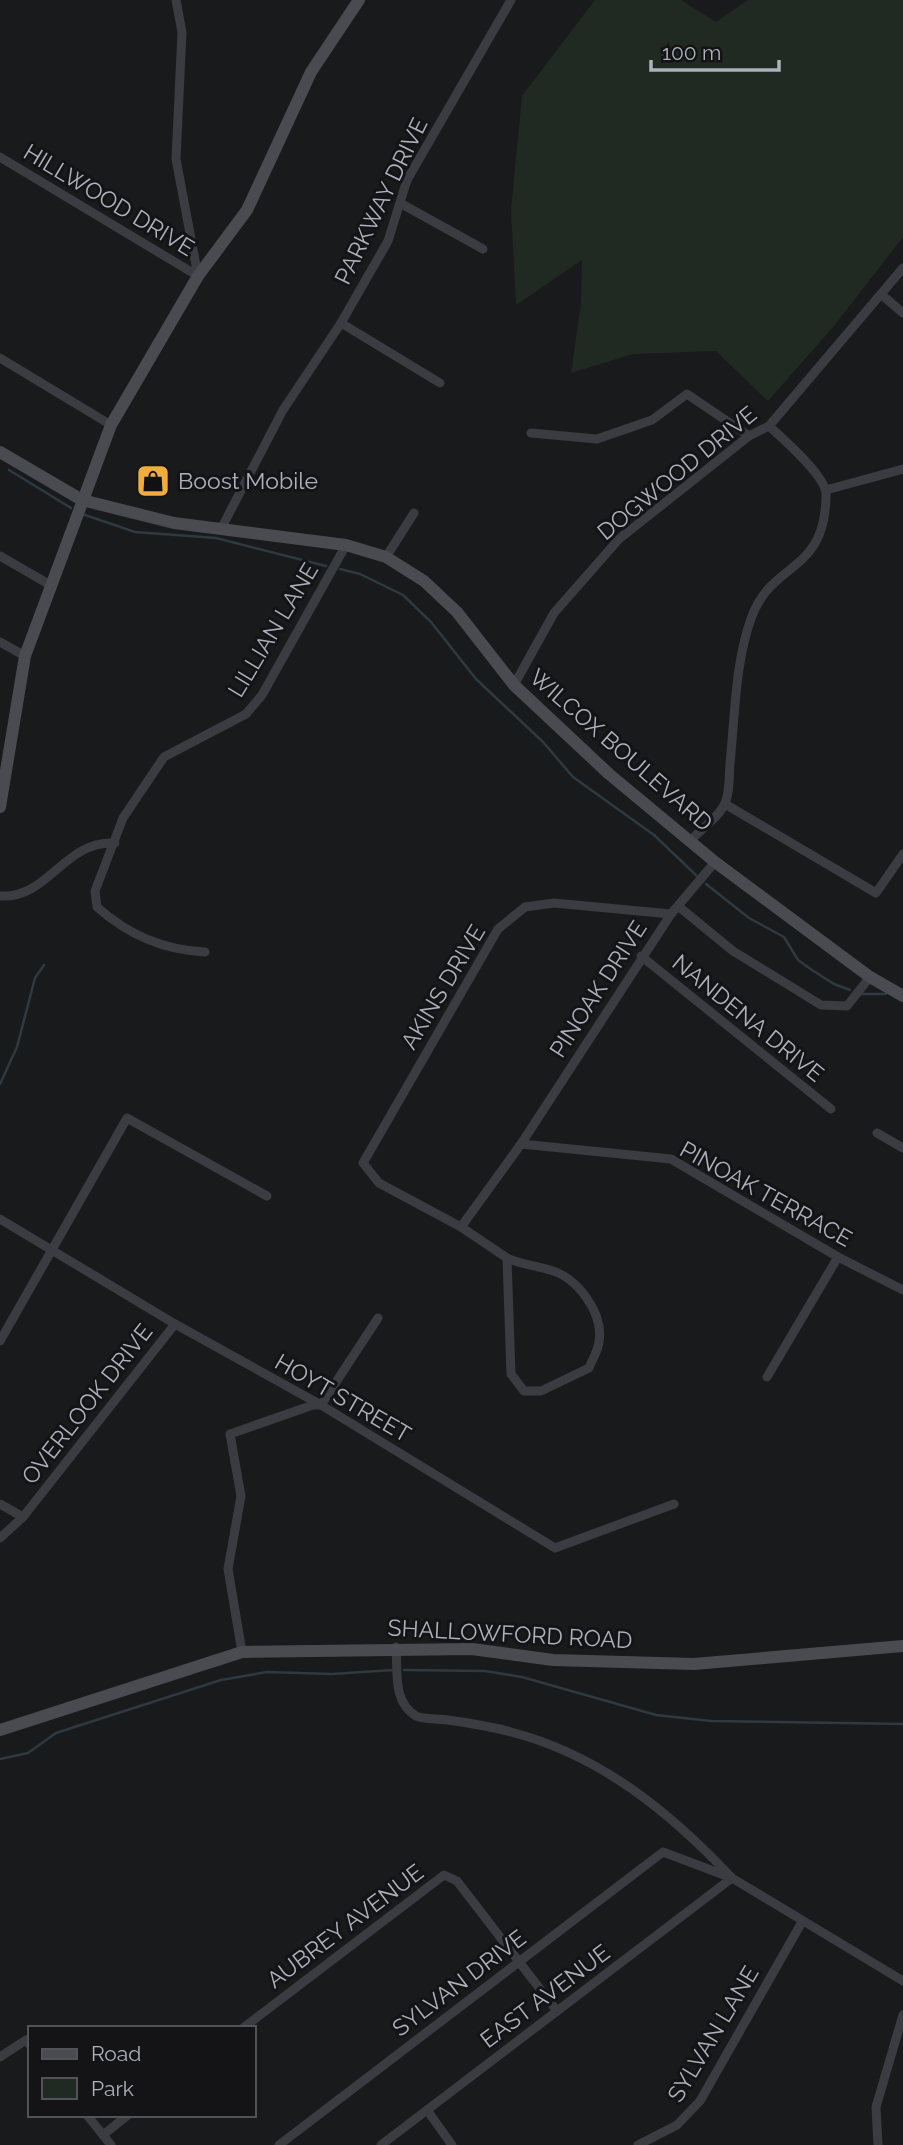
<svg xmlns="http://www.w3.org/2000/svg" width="903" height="2145" font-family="Raleway,sans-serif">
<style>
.green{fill:#212a22}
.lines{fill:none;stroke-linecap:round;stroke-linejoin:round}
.stream{stroke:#2f3940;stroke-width:2.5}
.street{stroke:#3a3c41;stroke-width:9}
.secondary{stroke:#494b51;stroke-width:12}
.labels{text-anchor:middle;stroke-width:6;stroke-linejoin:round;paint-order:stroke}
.street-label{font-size:23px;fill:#acb1bb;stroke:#141417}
.poi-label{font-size:23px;fill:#acb1bb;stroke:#141417;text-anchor:start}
</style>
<rect width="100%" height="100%" fill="#191a1c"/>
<!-- green -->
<polygon class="green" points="595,0 681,0 716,22 748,0 903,0 903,237 834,326 768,401 716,351 633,354 571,373 581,304 582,260 516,305 511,210 522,96"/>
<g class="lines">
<!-- stream -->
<g class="stream">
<polyline points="9,470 71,508"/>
<polyline points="85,515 135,532 216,538 326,566"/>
<polyline points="340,569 360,574 403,595 431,622 476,679 543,742 573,777 654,835 699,878"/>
<polyline points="706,884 749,918 784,937 798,960 812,970 834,984 850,990"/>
<polyline points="862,994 886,994"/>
<polyline points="0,1084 17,1047 35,978 44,965"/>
<polyline points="404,1670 485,1671 522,1677 656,1715 711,1721 903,1724"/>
<polyline points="0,1759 28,1753 56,1733 221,1680 267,1672 332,1674 393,1670"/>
</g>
<!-- street -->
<g class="street">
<polyline points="176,0 182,32 176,159 198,276"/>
<polyline points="0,157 198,276"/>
<polyline points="400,203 483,249"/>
<polyline points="882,295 903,313"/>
<polyline points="341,323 440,383"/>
<polyline points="0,358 111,425"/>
<polyline points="531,433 597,439 652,420 687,394 749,436"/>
<polyline points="826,490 903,469"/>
<polyline points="222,527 283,410 341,323 388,241 407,180 511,0"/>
<polyline points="0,556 52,586"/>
<polyline points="386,557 414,513"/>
<polyline points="0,642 25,656"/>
<polyline points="514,685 554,613 619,539 749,436 769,426 903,268"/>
<polyline points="725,804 876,893 903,854"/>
<path d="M691 840C701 829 718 818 724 805 730 795 729 775 730 763 735 716 735 661 752 616 773 560 826 574 826 494 826 476 783 439 769 426"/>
<path d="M0 896C49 899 64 840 115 843"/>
<polyline points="678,906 733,951 821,1005 847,1006 870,977"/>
<path d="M205 952C163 950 127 934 97 907L95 891 123 818 164 757 246 714 262 695 346 545"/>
<polyline points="641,956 831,1109"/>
<polyline points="877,1133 903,1148"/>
<polyline points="521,1144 671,1159 838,1257 903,1290"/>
<polyline points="0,1219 175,1324 321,1405 555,1548 674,1504"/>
<polyline points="461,1227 521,1144 671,914 715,862"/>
<polyline points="507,1258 461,1227 379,1183 363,1163 498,929 525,907 554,903 671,914"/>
<path d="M507 1258C522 1265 535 1265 550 1270 577 1277 604 1313 599 1342 598 1351 592 1360 589 1368L541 1391H524L511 1374Z"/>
<polyline points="0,1341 127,1118 267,1196"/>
<polyline points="767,1377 838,1257"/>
<polyline points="0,1504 23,1517"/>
<polyline points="0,1538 23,1517 175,1324"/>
<polyline points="242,1652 228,1569 241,1496 230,1434 313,1405 321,1405 378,1318"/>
<polyline points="243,2028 444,1875 457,1881 557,2011"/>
<polyline points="0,2057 26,2040 30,2045"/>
<polyline points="427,2110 452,2145"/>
<polyline points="87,2115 111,2145"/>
<polyline points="103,2135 128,2115"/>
<polyline points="279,2145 663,1852 732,1878 903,1981"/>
<path d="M381 2145 732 1878C670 1812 600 1755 511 1732 490 1726 469 1723 448 1720 438 1718 424 1720 416 1716 392 1702 398 1670 396 1647"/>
<polyline points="638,2145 677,2125 700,2101 802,1922"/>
<polyline points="878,2145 876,2107 903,2015"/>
</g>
<!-- secondary -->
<g class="secondary">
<polyline points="0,452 82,500 174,523 346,545 386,557 424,581 457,612 514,685 609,774 715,862 870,977 903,996"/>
<polyline points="0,807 25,656 111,425 198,276 247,210 311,72 359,0"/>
<polyline points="0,1730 242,1652 472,1649 553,1660 694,1664 903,1646"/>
</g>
</g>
<!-- icons -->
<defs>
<symbol id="shop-square" viewBox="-11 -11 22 22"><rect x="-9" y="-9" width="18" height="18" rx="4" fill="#efad3e" stroke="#141417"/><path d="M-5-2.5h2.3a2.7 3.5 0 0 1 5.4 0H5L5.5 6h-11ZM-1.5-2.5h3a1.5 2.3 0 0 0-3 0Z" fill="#111"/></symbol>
</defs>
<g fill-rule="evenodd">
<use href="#shop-square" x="134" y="462" width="38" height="38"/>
</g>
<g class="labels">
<!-- street labels -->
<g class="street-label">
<text transform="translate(109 200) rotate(31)" y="8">HILLWOOD DRIVE</text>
<text transform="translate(381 201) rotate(-64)" y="8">PARKWAY DRIVE</text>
<text transform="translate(677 473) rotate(-39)" y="8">DOGWOOD DRIVE</text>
<text transform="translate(273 630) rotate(-59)" y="8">LILLIAN LANE</text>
<text transform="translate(621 750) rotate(41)" y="8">WILCOX BOULEVARD</text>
<text transform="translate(443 987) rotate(-59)" y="8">AKINS DRIVE</text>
<text transform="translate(598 989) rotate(-57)" y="8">PINOAK DRIVE</text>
<text transform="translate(748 1018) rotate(39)" y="8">NANDENA DRIVE</text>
<text transform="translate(766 1194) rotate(29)" y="8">PINOAK TERRACE</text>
<text transform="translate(343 1398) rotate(30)" y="8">HOYT STREET</text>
<text transform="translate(87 1404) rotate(-52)" y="8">OVERLOOK DRIVE</text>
<text transform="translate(510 1634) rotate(3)" y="8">SHALLOWFORD ROAD</text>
<text transform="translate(345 1926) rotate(-37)" y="8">AUBREY AVENUE</text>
<text transform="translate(459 1983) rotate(-37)" y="8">SYLVAN DRIVE</text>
<text transform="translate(545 1996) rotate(-37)" y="8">EAST AVENUE</text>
<text transform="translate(713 2034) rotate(-59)" y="8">SYLVAN LANE</text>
</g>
<!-- poi labels -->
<g class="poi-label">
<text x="178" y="489">Boost Mobile</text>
</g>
</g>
<!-- legend -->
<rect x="28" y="2026" width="228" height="91" fill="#141417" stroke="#515359" stroke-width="2"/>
<rect x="42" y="2049" width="35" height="10" fill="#494b51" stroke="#515359" stroke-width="2"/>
<text x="91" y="2061" font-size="21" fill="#acb1bb">Road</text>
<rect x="42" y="2078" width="35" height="21" fill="#212a22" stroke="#515359" stroke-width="2"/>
<text x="91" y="2096" font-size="21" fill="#acb1bb">Park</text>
<!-- scale -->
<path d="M651 60v10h128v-10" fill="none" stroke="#acb1bb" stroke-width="3.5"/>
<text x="662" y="60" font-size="21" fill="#acb1bb" stroke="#141417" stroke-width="5" paint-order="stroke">100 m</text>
</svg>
